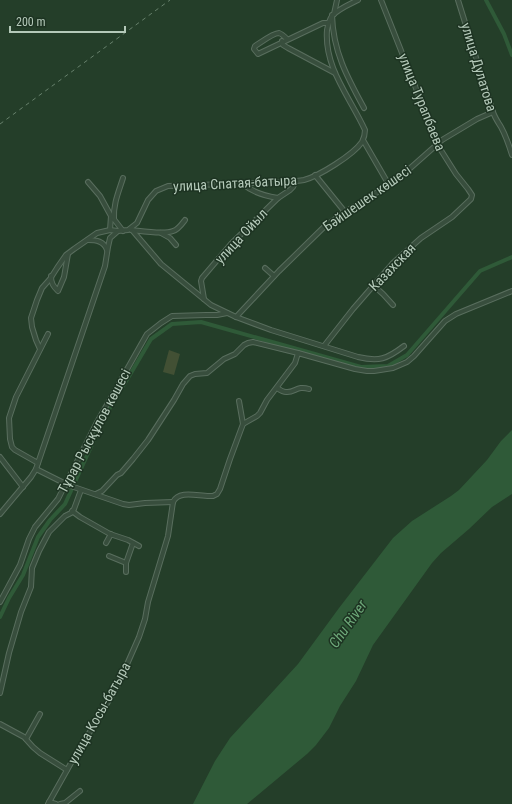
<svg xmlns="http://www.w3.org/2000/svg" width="512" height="804" font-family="'Roboto Condensed',sans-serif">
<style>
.green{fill:#425034}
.water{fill:#2f5a38}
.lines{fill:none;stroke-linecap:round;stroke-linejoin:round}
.canal{stroke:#2f5a38;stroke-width:4}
.minor-casing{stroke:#596e5e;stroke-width:6}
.minor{stroke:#384e3d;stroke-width:4}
.rail{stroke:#67816c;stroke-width:1;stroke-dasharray:4 4;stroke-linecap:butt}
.labels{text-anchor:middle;stroke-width:3;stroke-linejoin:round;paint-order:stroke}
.street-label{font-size:14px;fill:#b4c9b9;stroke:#1d3322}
.water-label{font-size:15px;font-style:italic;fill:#6da879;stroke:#1d3322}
</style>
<rect width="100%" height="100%" fill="#243e29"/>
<!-- green -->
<polygon class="green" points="169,350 180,354 174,375 163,372"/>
<!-- water -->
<polygon class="water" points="512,430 512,494 492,507 469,529 441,553 432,563 373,645 356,681 340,706 329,728 316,745 307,754 247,804 193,804 215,761 230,738 298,664 339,608 393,538 412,521 451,496 459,490 487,460 501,441"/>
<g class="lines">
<!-- canal -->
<g class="canal">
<polyline points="486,0 504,34 512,55"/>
<polyline points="0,617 9,598 23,575 38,537 50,520 65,504 105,416 131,373 151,339 172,324 201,322 361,367 388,366 407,355 480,271 512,257"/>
</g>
<defs>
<g id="minor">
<path d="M458 0 493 112C495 118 498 122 501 127 506 136 509 145 512 155"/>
<polyline points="334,14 337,0"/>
<path d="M332 15C333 51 347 77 364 108"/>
<path d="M287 39C285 37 282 34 279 33 273 33 260 43 255 46L254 49 258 54 323 23H328"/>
<polyline points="282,41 283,45 288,48 335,73"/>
<polyline points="363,140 389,185"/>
<polyline points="315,175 345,212"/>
<polyline points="88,182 100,196 111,216 110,230"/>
<path d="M243 184C252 192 265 196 278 198"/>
<polyline points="113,218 123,231"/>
<path d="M114 219C113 204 119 191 123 178"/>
<path d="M131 230C141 231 164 235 173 231 178 230 182 224 185 220"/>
<path d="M132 230 161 264 211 305 236 317 271 330 358 357C379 362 387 359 404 346"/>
<polyline points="161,233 170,238 176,245"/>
<path d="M88 240C96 240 104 241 107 250"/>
<polyline points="265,268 274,276"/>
<path d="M51 276C51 283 53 286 58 291L64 277 68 254"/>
<polyline points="374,286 383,294 393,305"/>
<polyline points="204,299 201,281 202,278 231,244 278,198 290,190 293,187 296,181"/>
<polyline points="236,317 279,271 324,227 345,212 389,185 407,171 442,140 477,119 493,112"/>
<polyline points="324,346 353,309 393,263 421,238 452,217 471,199 472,195 468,189 456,174 437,144 436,139 381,0"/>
<polyline points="40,349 36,340 32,327 31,318 37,300 42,288 50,279 57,268 66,255 74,249 97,233 110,230 118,231"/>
<path d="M277 388C280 390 283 392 286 392 295 393 297 385 309 389"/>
<polyline points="239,401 243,424"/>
<polyline points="0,457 23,487"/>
<polyline points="38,463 15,450 12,447 10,439 9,418 16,397 48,334"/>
<polyline points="36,469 68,485 123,504 129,505 145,503 173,502"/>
<polyline points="96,494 102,491 117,475 121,473 133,459 148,440 174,400 183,384 190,376 195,374 207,373 224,359 235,354 244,345 248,343 253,342 298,353"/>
<polyline points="72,511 80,517 110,534 128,540 139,546"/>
<path d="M0 514 31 477 36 469 105 266 108 247 110 238 118 231 128 230 137 223 148 200 156 191 168 186 288 182C293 181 299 181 304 180 319 176 353 155 362 142 364 138 365 134 365 130 350 97 324 68 327 30 328 25 329 20 332 16 338 9 350 4 358 0"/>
<polyline points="106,543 111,534"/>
<polyline points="109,556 126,563 133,543"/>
<polyline points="126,572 126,563"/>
<polyline points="0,602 20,565 29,539 35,527 58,499 96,424 147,334 161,323 172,316 206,315 217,315 227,313"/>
<polyline points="0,693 9,653 21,612 31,587 32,568 39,551 49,532 65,516 71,513 74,509 81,490"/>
<polyline points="0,724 24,737 33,747 40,753 67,770"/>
<polyline points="26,739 40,714"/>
<polyline points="49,802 56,804"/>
<path d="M48 804 71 763 117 687 139 637 145 619 148 602 168 536 173 502C179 490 197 496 209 496H213L217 494 220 489 230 459 243 424 257 416 260 413 267 400 295 363 298 353 355 369 367 371H374L393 368 407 362 414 356 445 321 456 314 512 291"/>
<polyline points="60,804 65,803 80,791"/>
</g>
</defs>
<!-- minor casing -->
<use href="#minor" class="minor-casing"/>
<!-- minor -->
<use href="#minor" class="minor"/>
<!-- rail -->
<polyline class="rail" points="0,124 170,0"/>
</g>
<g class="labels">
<!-- street labels -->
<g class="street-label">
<text transform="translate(479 67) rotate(73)" y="5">улица Дулатова</text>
<text transform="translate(422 102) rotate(68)" y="5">улица Турапбаева</text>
<text transform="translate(235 183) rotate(-3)" y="5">улица Спатая-батыра</text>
<text transform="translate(367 198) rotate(-35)" y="5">Бәйшешек көшесі</text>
<text transform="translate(241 236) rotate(-47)" y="5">улица Ойыл</text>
<text transform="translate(392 267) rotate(-46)" y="5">Казахская</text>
<text transform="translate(94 431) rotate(-62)" y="5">Тұрар Рысқұлов көшесі</text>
<text transform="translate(99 713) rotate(-61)" y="5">улица Косы-батыра</text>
</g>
<!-- water labels -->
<g class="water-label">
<text transform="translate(348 624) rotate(-55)" y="5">Chu River</text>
</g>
</g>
<!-- scale -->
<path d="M10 26v6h115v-6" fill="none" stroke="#b4c9b9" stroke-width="2"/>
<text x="16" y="26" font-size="12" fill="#b4c9b9" stroke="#1d3322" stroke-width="3" paint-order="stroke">200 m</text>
</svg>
